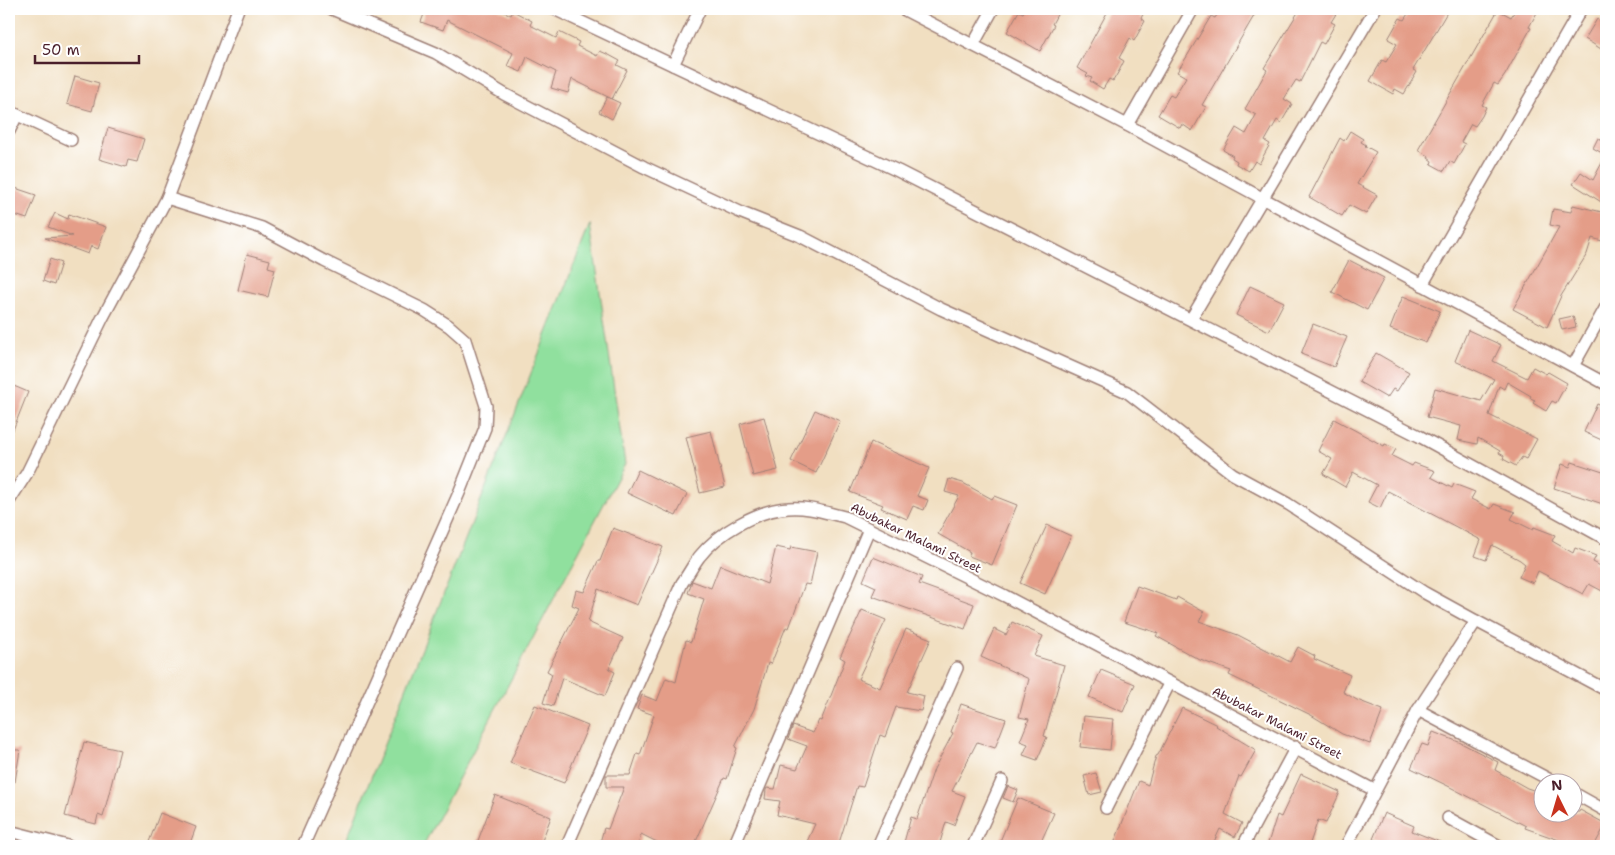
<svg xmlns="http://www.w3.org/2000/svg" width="1615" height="855" font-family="'Shantell Sans',sans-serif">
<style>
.green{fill:#90e09e;stroke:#6d8064}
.building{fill:#e49d88}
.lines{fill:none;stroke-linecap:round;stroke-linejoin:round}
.minor-casing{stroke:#9e7f76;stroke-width:14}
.minor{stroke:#fff;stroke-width:11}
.labels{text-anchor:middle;stroke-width:4;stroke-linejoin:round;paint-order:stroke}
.street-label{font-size:12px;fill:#4a1f2b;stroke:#fff}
</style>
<rect width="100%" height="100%" fill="#fff"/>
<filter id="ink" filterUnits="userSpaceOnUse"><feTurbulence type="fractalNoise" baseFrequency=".02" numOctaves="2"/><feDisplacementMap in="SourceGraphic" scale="10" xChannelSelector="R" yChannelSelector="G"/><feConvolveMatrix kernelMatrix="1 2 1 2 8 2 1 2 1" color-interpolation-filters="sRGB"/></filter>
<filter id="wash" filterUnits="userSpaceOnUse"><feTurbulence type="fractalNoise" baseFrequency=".0096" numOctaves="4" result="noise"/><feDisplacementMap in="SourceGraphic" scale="20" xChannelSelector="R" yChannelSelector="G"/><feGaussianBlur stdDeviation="1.12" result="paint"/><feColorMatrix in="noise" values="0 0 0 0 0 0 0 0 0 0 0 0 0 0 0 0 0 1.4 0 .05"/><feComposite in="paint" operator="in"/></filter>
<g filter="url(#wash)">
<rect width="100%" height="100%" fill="#f1dfc1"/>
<!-- green -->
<polygon class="green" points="590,224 625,464 423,846 344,846"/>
<g id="blocks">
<!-- building -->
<g class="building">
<polygon points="426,9 498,9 511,15 513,11 532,21 530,25 556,38 559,32 579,42 577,46 597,56 600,51 609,55 620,61 617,65 627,70 612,99 572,79 568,93 551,88 556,72 527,57 521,72 507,66 513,53 447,20 443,30 421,22"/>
<polygon points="1026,9 1060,9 1052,24 1054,25 1040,51 1007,32 1019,11 1023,13"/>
<polygon points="1109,9 1146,9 1141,18 1145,21 1134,41 1130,38 1119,58 1124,61 1119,71 1113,81 1109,79 1103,89 1090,81 1092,78 1086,76 1088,74 1077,68"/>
<polygon points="1221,9 1258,9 1202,105 1206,107 1192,131 1182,124 1180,128 1158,115 1170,95 1174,97 1186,77 1177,72 1186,58 1211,16 1215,18"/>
<polygon points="1300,9 1339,9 1331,22 1335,24 1324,44 1320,42 1300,82 1296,80 1284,99 1292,104 1281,123 1277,120 1265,141 1270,144 1265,153 1259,164 1255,161 1249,171 1236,164 1237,161 1232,158 1233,156 1223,150 1236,128 1246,134 1256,115 1245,109 1267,70 1264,68"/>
<polygon points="1411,9 1449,9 1413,70 1417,72 1404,94 1395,89 1393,94 1370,81 1382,60 1386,62 1397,44 1388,39 1400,18 1404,20"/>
<polygon points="1516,9 1539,9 1529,27 1531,28 1505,75 1498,85 1494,83 1482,105 1486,107 1482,116 1475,126 1471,124 1461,142 1465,144 1460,153 1454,164 1450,161 1444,171 1431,164 1432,161 1428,158 1429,156 1418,150 1498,10 1511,17"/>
<polygon points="1597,19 1606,24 1606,52 1585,39"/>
<polygon points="75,76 99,83 92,111 67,104"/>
<polygon points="607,97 620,103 612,119 599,112"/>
<polygon points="108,128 144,139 137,162 128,160 126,167 99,159"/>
<polygon points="1350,131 1363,139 1361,142 1366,145 1365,146 1376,152 1357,184 1377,195 1366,214 1349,205 1342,216 1309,197 1340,138 1344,141"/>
<polygon points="1598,138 1606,143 1602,153 1593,148"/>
<polygon points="1606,155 1606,205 1573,184 1581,172 1593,180"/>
<polygon points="9,186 36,195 27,219 9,213"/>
<polygon points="1573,205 1606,213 1606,224 1602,241 1592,238 1587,254 1561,296 1547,327 1513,309 1559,227 1550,225 1553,209 1571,212"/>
<polygon points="55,213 68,219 69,214 106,227 98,249 91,246 88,254 45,238 73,236 48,227"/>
<polygon points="247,254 270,260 268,267 275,269 268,297 238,290"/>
<polygon points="50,259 61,263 54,285 43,281"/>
<polygon points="1349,260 1384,278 1367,310 1332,292"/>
<polygon points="1250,286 1284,302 1269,331 1236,315"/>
<polygon points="1403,296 1440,311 1426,343 1390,329"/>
<polygon points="1573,316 1576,327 1562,330 1559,319"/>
<polygon points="1313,324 1347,337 1334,367 1301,354"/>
<polygon points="1468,330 1501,345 1493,361 1527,378 1533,367 1546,374 1548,372 1567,383 1556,403 1552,401 1546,411 1533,403 1535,400 1530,398 1531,396 1507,382 1504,389 1499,386 1489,415 1537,439 1526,459 1522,457 1516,466 1503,459 1504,456 1499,453 1500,451 1478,438 1477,444 1458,440 1461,426 1427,417 1435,388 1481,401 1494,379 1455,361"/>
<polygon points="1376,353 1409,372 1397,391 1393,389 1387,398 1359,382"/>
<polygon points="9,384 28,392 9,440"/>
<polygon points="1597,404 1606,408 1606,442 1584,432"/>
<polygon points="815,410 840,421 816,473 791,461"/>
<polygon points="764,417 778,470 753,476 740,424"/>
<polygon points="1334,419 1384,446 1385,444 1396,449 1392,456 1412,466 1414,463 1435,471 1431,477 1452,488 1454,484 1475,492 1471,499 1491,509 1494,504 1515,512 1511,519 1533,530 1534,527 1555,535 1552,541 1573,553 1575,548 1596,556 1593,562 1606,569 1606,593 1589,584 1583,594 1538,571 1533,583 1519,577 1525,564 1520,560 1492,545 1486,560 1475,556 1481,540 1388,491 1380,508 1368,502 1377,485 1353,472 1345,487 1323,474 1332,459 1318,451"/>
<polygon points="711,431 725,487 700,493 686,437"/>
<polygon points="871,442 929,468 917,496 928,500 924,510 913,506 907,519 881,508 883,505 850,492"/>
<polygon points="1572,462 1606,473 1606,505 1554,488 1562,464 1570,467"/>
<polygon points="638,470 687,494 676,516 627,493"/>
<polygon points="949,479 963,483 992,499 994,496 1017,505 992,565 969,556 970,552 938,534 959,496 945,492"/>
<polygon points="1047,525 1071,536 1045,594 1020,583"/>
<polygon points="613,528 663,547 637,605 598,589 588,622 623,638 609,669 615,672 605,696 562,678 553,706 543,703 552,674 547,671 579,608 572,605 576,590 584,592 598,561 600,561"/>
<polygon points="776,547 790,550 791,547 817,552 810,585 805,584 789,628 786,627 771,664 768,663 754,709 735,747 737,748 727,779 724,778 694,846 665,846 641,834 638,846 599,846 604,828 608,829 624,787 606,787 606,775 630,775 637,754 640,755 654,715 637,709 642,695 657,701 666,678 676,682 686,640 691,642 704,599 688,593 692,581 711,588 720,565 767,584"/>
<polygon points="873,557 922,577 919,584 974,604 965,629 872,596 876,587 863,581"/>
<polygon points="1137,586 1176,600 1177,597 1204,612 1199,621 1238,635 1290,662 1298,647 1315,656 1314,659 1350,675 1343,692 1357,700 1383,710 1370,744 1342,734 1311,715 1229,675 1231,671 1200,660 1156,636 1158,633 1124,622"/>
<polygon points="862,610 886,620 858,679 880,688 906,629 931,639 907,692 924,696 921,711 896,707 885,737 880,735 863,787 857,786 838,846 805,846 815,824 777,815 780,801 765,799 766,790 767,788 775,789 781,765 797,769 807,746 788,739 793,726 813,733 819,720 821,721 845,660 840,657"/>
<polygon points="1012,622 1043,636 1034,656 1064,665 1044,736 1047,737 1037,760 1023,755 1028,744 1020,741 1029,719 1019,717 1029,679 981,657 994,629 1006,635"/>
<polygon points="1101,670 1135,684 1123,712 1089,697"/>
<polygon points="961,704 1006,719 995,748 977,742 952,791 965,796 954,825 946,822 939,846 903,846 911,817 917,819 934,769 953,733 951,732"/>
<polygon points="535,705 588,726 564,783 510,763"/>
<polygon points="1182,708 1217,725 1216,726 1256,750 1241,777 1239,776 1225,814 1242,823 1235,837 1220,829 1212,846 1113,846 1139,781 1148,785 1156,756 1158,755"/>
<polygon points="1084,716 1113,719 1110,750 1080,747"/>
<polygon points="1433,732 1459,742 1498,762 1495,770 1527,788 1542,793 1542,812 1579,812 1580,810 1606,824 1594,846 1556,846 1559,840 1525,828 1526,826 1448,786 1411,768 1422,744 1428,746"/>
<polygon points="84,742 120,750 103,817 98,815 96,824 65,816"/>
<polygon points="9,750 20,750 15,782 9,781"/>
<polygon points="1096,773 1102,792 1089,795 1084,776"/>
<polygon points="1301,774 1340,792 1326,823 1318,820 1309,846 1277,846 1268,843 1277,815 1281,817"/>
<polygon points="1008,786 1018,790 1013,802 1003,798"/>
<polygon points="495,795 551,817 540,846 476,846"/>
<polygon points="1018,798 1054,813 1039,846 998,846"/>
<polygon points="160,813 196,827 189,846 160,846 149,842"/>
<polygon points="1384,813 1414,826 1412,831 1450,846 1389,846 1373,839"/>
</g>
</g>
</g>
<g filter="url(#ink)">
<use href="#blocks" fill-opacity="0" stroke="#9e7f76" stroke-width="1"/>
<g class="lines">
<defs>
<g id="minor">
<polyline points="332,9 436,53 504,94 644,167 742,213 800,236 941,309 1127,392 1233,474 1288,504 1425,593 1476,621"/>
<polyline points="554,9 898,171 1419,436 1606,539"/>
<polyline points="903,9 1127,125 1606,384"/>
<polyline points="973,45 993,9"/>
<polyline points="673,65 700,9"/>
<polyline points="9,111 71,140"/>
<polyline points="1127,125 1193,9"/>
<polyline points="9,131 17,115"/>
<polyline points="167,198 262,228 324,261 424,310 449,326 465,340 486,406 485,428 459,493 303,846"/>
<polyline points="1422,285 1581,9"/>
<polyline points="1191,319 1375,9"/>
<polyline points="1573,366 1606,307"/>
<polyline points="9,501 27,473 102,319 167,198 238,9"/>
<polyline points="1418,710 1554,782"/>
<polyline points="1572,792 1606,811"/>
<polyline points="1106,808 1169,684"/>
<polyline points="1448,818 1499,846"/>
<polyline points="9,831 68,846"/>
<path d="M567 846 682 583C688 575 693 565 699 557 718 533 757 510 788 508 807 506 827 513 845 517L1005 596 1374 790"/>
<polyline points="734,846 869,529"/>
<polyline points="878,846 957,668"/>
<polyline points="973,846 1002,781"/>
<polyline points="1243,846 1296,747"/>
<polyline points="1346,846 1418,710 1476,621 1606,690"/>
</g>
</defs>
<!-- minor casing -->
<use href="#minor" class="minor-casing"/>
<!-- minor -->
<use href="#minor" class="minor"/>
</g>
</g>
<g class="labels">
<!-- street labels -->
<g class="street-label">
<text transform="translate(916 538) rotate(26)" y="4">Abubakar Malami Street</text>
<text transform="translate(1277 723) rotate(27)" y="4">Abubakar Malami Street</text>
</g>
</g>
<!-- margin -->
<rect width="1615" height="855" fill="none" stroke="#fff" stroke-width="30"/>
<!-- north arrow -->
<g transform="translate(1558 798) rotate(355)"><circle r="24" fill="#ffffff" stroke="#b7a5aa"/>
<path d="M0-4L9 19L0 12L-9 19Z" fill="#c8321e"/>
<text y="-8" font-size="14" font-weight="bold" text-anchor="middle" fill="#4a1f2b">N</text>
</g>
<!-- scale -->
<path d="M35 55v8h104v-8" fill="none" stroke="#4a1f2b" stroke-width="2.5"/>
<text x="42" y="55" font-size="15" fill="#4a1f2b" stroke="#ffffff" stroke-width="4" paint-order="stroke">50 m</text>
</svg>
